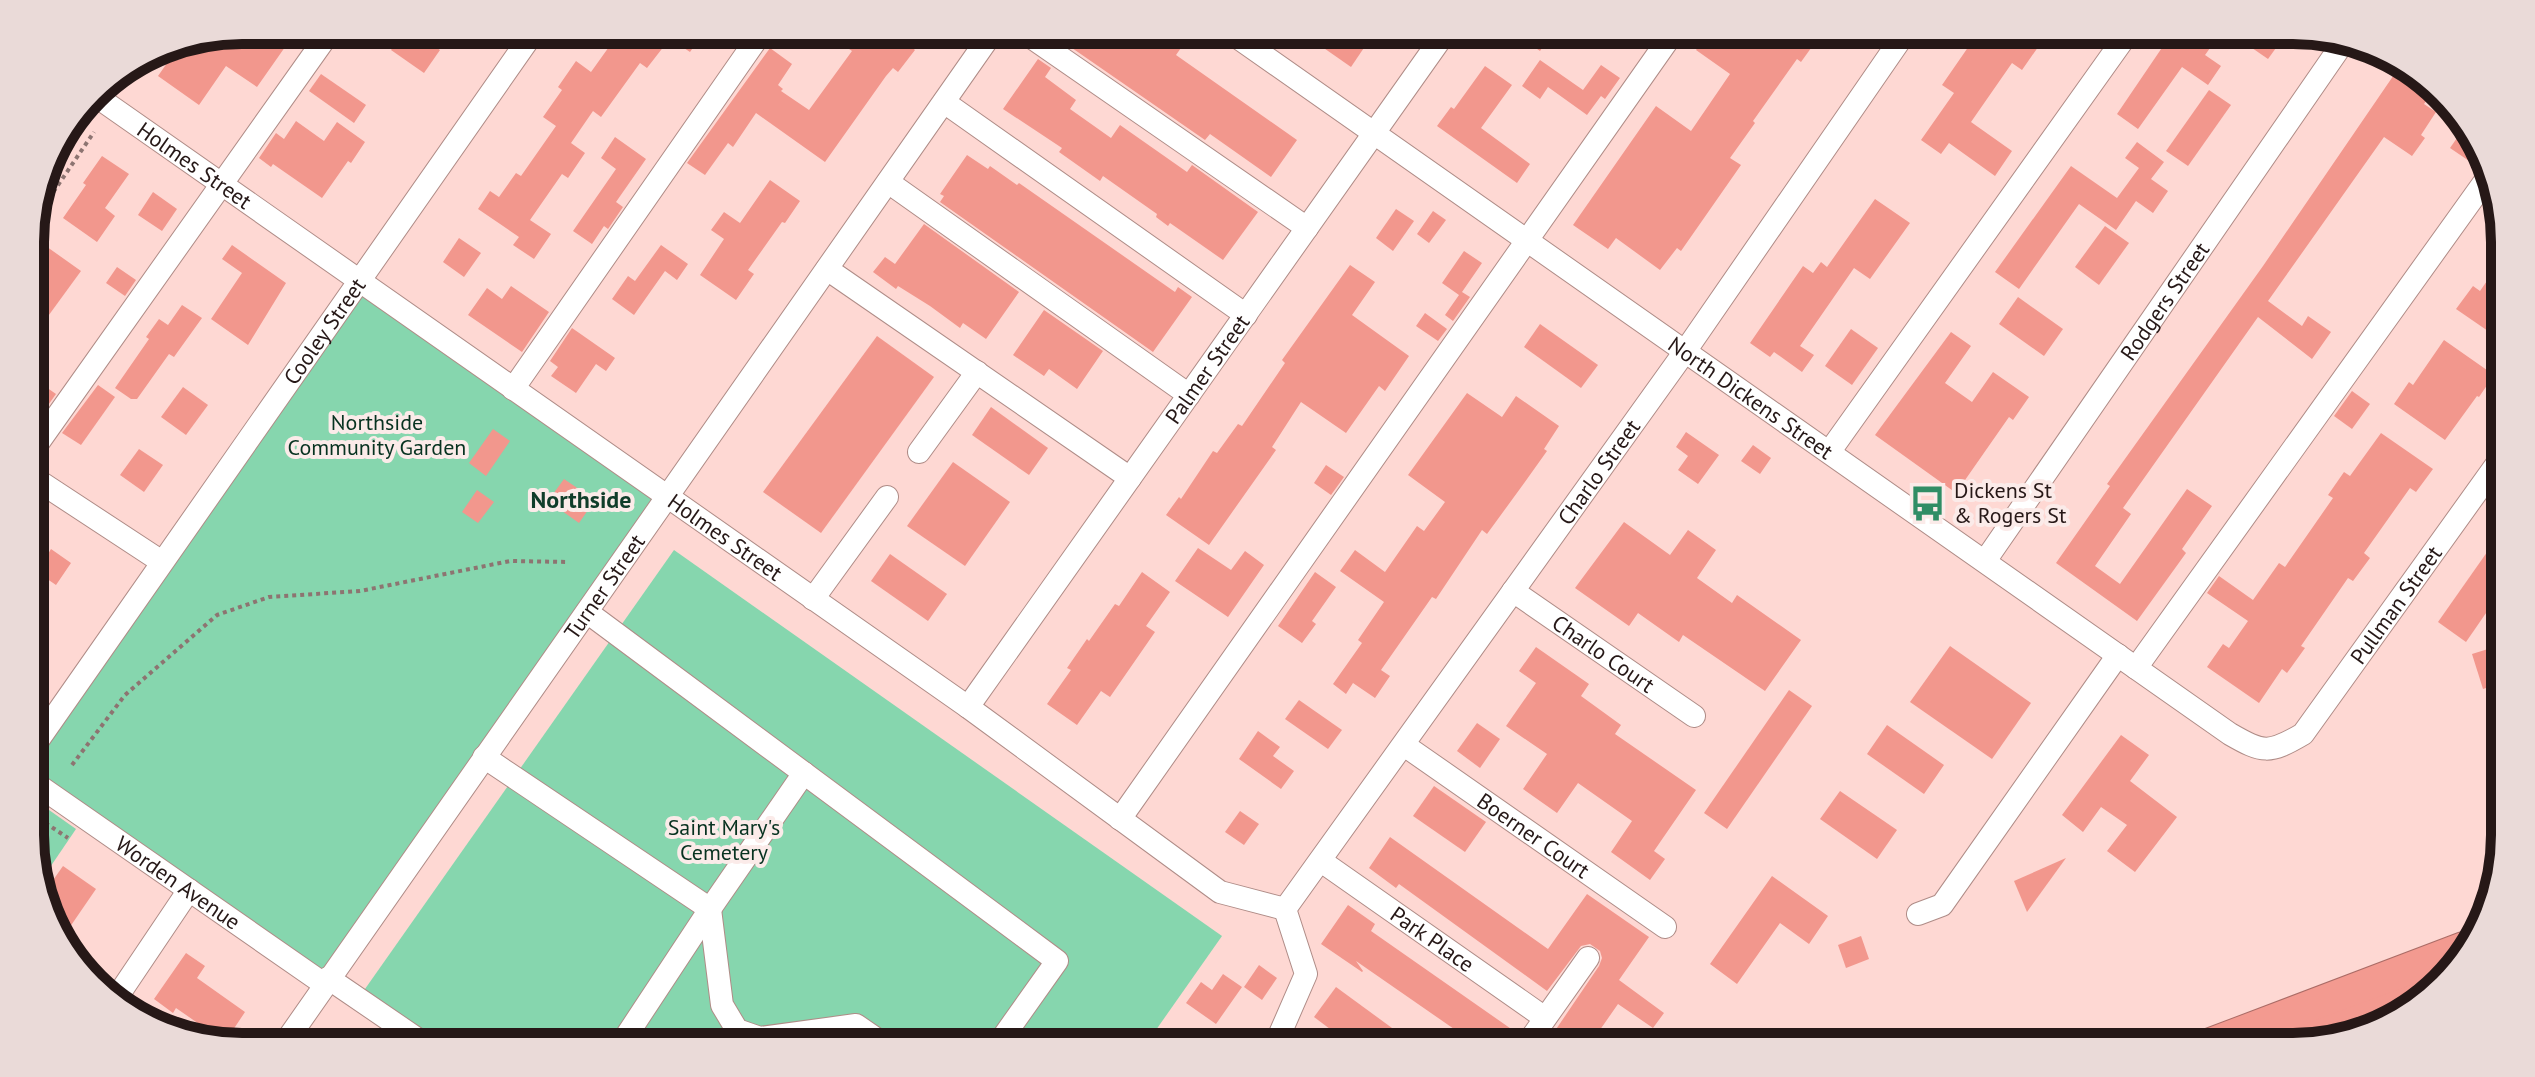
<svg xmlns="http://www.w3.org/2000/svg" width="2535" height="1077" font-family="'PT Sans',sans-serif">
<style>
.green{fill:#86d6ae}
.building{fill:#f2978d}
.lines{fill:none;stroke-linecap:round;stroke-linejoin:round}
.minor-casing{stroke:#af8c87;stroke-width:24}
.highway-casing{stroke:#ab6c66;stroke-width:34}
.path{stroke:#8d7471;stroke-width:4;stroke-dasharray:4 4;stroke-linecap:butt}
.minor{stroke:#fff;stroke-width:22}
.highway{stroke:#f39a90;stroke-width:32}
.labels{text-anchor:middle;stroke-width:8;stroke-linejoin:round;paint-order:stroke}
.street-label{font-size:22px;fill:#261817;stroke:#fbebe9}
.park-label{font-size:22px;fill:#073220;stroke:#fbebe9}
.poi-label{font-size:22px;fill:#261817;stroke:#fbebe9;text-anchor:start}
.neighbourhood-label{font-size:24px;font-weight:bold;fill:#103d2a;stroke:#fbebe9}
.rim{fill:none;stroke:#261817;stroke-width:10}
</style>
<rect width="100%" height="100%" fill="#fed8d3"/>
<!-- green -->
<g class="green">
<polygon points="360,282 668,497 324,984 32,781 32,749"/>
<polygon points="674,550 1222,936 1144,1047 412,1047 353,1006"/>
<polygon points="32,798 76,829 40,882 32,863"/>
</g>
<!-- building -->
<g class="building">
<polygon points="242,30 297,30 257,87 226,66 199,105 158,76 172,56 179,60 194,40"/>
<polygon points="405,30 412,30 440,50 424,73 391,50"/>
<polygon points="621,30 653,30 668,41 647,68 640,63 601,117 593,111 571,143 585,153 568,178 562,174 530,220 551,234 534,259 513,245 519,237 478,209 490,191 499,197 516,173 521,176 556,126 543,117 562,90 558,87 576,61 591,72"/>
<polygon points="657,30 705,30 690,52"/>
<polygon points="822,30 902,30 915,39 910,46 915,50 898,72 893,68 886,76 825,162 756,113 733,147 728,143 705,175 687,163 770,48 792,64 778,85 783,89 781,91 809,110 852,51"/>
<polygon points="1046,30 1161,30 1183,45 1176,55 1297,140 1271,177 1210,134 1205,140"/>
<polygon points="1298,30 1376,30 1351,67"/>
<polygon points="1510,30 1554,30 1540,51"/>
<polygon points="1727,30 1824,30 1801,62 1797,59 1753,121 1755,123 1730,158 1741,165 1681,251 1677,248 1660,270 1616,238 1608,249 1573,225 1656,106 1691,131 1730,74 1696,50 1705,37 1711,41 1714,38 1719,42"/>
<polygon points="1980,30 2050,30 2022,70 2012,63 1971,122 2012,151 1995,176 1949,143 1941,154 1921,140 1954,93 1942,85"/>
<polygon points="2174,30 2223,30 2205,55 2221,66 2208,85 2182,67 2138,129 2117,114"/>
<polygon points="2226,30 2266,30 2281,41 2268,59"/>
<polygon points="1038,59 1051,68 1045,77 1076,100 1070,109 1111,138 1120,125 1187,172 1192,165 1258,212 1223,260 1170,223 1168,226 1156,217 1157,214 1103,176 1100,181 1059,152 1062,148 1003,109"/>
<polygon points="1540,60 1583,90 1601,65 1620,78 1605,99 1601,96 1587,115 1548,87 1540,99 1522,86"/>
<polygon points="1485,66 1512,85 1481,128 1530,164 1517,183 1437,126 1451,107 1454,109"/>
<polygon points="2400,66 2433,91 2424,104 2436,112 2421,135 2425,138 2412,156 2384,137 2268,301 2302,326 2308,316 2331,332 2312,359 2258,317 2123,508 2131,514 2095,566 2120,584 2187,489 2212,506 2182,549 2186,553 2137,621 2056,563 2110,486 2107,484 2263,266"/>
<polygon points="321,74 366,105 354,123 309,91"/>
<polygon points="2209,90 2231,105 2188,166 2166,151"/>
<polygon points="296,121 324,141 337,122 365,142 351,163 348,161 322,198 273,164 271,167 259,158 276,133 284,139"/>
<polygon points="2466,125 2482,164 2478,167 2450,148"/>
<polygon points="615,137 646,159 616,202 623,207 608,229 604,226 592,244 573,231 616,169 601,158"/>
<polygon points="2137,142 2164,162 2151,179 2168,191 2153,213 2136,201 2116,230 2079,204 2019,289 1995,272 2071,166 2117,198 2139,168 2125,158"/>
<polygon points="967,155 988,169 990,166 1017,185 1019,183 1175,292 1178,287 1192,297 1153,352 940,202 944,196 940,194"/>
<polygon points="102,156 129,174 105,208 115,216 97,242 63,218 86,185 83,183"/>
<polygon points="770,180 800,201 785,223 782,222 748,270 754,274 736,300 700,275 724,239 711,230 724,212 740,223"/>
<polygon points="153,192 177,209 162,231 138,215"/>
<polygon points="1875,199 1910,223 1870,279 1854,268 1800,346 1814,355 1802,372 1774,352 1770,357 1750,343 1803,266 1813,273 1821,262 1827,267"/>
<polygon points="1396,209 1414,221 1393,251 1376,238"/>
<polygon points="1433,211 1446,220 1429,243 1417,234"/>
<polygon points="924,224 1019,292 986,339 963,323 960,328 930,306 898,286 896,289 873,272 885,257 895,264"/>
<polygon points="2105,226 2129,243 2099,285 2075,267"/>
<polygon points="459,238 481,253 464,277 443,262"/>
<polygon points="43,244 81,271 46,319 31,308 31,262"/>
<polygon points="232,245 286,283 248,345 211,319 242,273 222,259"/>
<polygon points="661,245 688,264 677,280 665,271 634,315 612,299 628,276 635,281"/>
<polygon points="1464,251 1482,263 1462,292 1470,297 1453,321 1445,315 1459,295 1442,283"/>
<polygon points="2503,258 2503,289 2504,342 2456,309 2473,286 2480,291"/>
<polygon points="1350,265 1375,282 1352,315 1409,356 1385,391 1379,386 1346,433 1301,402 1272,447 1276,450 1209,545 1166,515 1179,497 1181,499 1213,451 1217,453 1238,424 1242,426 1285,363 1282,360"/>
<polygon points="117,267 136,280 125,296 106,283"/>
<polygon points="511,286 549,312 522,352 468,315 487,288 502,299"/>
<polygon points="2018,297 2063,329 2044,356 1999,324"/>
<polygon points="182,305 202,318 174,357 169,354 137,399 131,399 115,388 149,339 146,337 159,319 168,325"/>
<polygon points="1044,310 1103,351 1077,389 1049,369 1044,376 1013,355"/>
<polygon points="1425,313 1447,329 1438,341 1416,326"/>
<polygon points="1540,324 1598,365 1581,388 1524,347"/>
<polygon points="572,328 615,358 606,371 596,364 576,393 551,376 558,367 550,361"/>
<polygon points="1851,329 1878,348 1852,385 1825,366"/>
<polygon points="1951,332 1971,346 1945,383 1972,402 1993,372 2029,397 2013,420 2009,417 1956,493 1875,435"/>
<polygon points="877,336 934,377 821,533 763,492"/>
<polygon points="2444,340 2494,375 2479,397 2477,396 2445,440 2394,404 2409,382 2413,385"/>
<polygon points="43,385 56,394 31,429 31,403"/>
<polygon points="98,385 115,397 81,445 62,433"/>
<polygon points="183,387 208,405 186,435 161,417"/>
<polygon points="2352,391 2370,404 2352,429 2334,416"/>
<polygon points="1467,393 1502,417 1516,396 1559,426 1544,449 1547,451 1522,486 1487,534 1482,530 1436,599 1432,597 1381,670 1390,676 1375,698 1353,683 1346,694 1333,684 1362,643 1358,640 1384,602 1340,571 1355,550 1385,572 1417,526 1424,531 1445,502 1408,475"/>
<polygon points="991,407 1048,448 1029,475 972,435"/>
<polygon points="493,429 510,441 486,476 469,463"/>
<polygon points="1686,432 1719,455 1698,484 1678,470 1688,456 1676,447"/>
<polygon points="2381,433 2433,469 2416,492 2410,488 2364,553 2370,558 2353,581 2348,578 2301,646 2305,648 2287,673 2282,669 2259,703 2207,667 2223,644 2229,648 2248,621 2207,593 2219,576 2253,600 2279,563 2285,567 2333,498 2328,495 2344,472 2350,476"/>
<polygon points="1753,445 1771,458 1760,474 1741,461"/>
<polygon points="139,449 163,465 144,492 120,475"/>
<polygon points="953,462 1010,502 965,566 907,526"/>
<polygon points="1326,465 1344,477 1331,495 1314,483"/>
<polygon points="564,479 595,500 579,523 548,501"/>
<polygon points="477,490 494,502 478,523 462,512"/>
<polygon points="1624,522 1670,555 1688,530 1716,550 1697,578 1732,603 1737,595 1801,640 1765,691 1683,635 1679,642 1638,613 1629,626 1575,588"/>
<polygon points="2504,528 2504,587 2466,642 2438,622"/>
<polygon points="31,543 48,554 51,549 71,563 56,585 31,568"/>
<polygon points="1198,548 1231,570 1245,551 1264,565 1228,617 1175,581"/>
<polygon points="890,554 947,594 928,621 871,581"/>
<polygon points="1142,572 1170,592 1146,626 1155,632 1110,697 1101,691 1077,725 1047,704 1071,670 1067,668 1087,639 1089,641 1115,604 1119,606"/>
<polygon points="1315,572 1336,587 1312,621 1316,624 1302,643 1278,626"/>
<polygon points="2504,644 2505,682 2483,689 2472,654"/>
<polygon points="1950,646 2031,703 1992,759 1910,702"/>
<polygon points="1536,647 1589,684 1581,696 1621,725 1615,734 1696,790 1654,851 1665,859 1650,880 1611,852 1632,821 1578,783 1557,813 1523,789 1547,754 1506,726 1536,683 1519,671"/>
<polygon points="1789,690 1812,706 1727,829 1704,813"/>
<polygon points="1299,700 1342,730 1328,749 1285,719"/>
<polygon points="1477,723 1500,739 1480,768 1457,751"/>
<polygon points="1887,725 1944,765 1924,794 1867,754"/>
<polygon points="1258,731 1280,747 1273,756 1294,771 1281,789 1239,759"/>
<polygon points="2121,735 2149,755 2130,781 2177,817 2135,872 2107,851 2127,825 2101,807 2083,832 2062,815"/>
<polygon points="1434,786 1486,822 1465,852 1413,816"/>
<polygon points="1840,791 1897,830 1877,859 1820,819"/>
<polygon points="1240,811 1259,824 1244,845 1225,832"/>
<polygon points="1390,837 1548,949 1587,894 1649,937 1619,980 1664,1013 1653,1028 1618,1004 1588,1047 1544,1047 1599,966 1602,958 1600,951 1590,944 1581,946 1547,991 1399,884 1396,888 1369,868"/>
<polygon points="2066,858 2027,912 2014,881"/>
<polygon points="63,866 96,889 63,937 44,893"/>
<polygon points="1772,876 1828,916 1809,944 1780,923 1737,984 1710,964"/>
<polygon points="1348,905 1375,924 1371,931 1517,1033 1511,1047 1480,1047 1356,961 1363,971 1362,972 1321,944"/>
<polygon points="1861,936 1869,959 1846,968 1838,945"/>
<polygon points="186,953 205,966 197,978 245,1012 225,1042 176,1008 173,1013 154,999"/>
<polygon points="1259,965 1277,978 1262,1000 1244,987"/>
<polygon points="1223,974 1242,987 1216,1024 1186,1003 1201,982 1212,990"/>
<polygon points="1336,987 1418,1047 1354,1047 1314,1017"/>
</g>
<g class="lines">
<defs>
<g id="minor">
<polyline points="1021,30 1307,228"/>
<path id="s1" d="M1227 30 2230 734C2263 753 2269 754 2303 734L2504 454"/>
<path id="s2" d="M93 94 968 707 1220 892 1285 909"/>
<polyline points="944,102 1246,315"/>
<polyline points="888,182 1189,395"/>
<polyline points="827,269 1130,478"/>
<polyline points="513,389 763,30"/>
<polyline points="1830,451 2130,30"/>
<polyline points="919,452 977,372"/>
<polyline points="31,453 331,30"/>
<polyline points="31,476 162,562"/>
<path id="s3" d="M1985 561 2345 40"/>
<path id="s4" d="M1513 591 1694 716"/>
<polyline points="813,599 887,497"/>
<polyline points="587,612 1057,961 996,1047"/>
<polyline points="2136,668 2488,177"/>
<path id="s5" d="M968 707 1447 30"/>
<path id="s6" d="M1404 745 1665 927"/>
<path id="s7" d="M32 749 535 30"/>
<polyline points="484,757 710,909 722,1005 737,1030 760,1038 856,1025 888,1047"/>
<path id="s8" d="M32 781 324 984"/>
<polyline points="1120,819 1675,30"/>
<path id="s9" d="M1321 861 1545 1018"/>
<path id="s10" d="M1285 909 1686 350 1907 30"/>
<polyline points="1918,914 1942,905 2118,655"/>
<polyline points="328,978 429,1047"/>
<polyline points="117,997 189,890"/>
<path id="s11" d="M282 1047 994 30"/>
<polyline points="619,1047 710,909 804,773"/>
<polyline points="1271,1047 1279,1036 1306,974 1285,909"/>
<polyline points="1525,1047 1588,958"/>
</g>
<g id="highway">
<polyline points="2203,1047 2464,948"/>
<polyline points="2289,1047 2429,995"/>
</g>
</defs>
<!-- minor casing -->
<use href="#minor" class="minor-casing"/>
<!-- highway casing -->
<use href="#highway" class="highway-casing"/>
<!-- path -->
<g class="path">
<polyline points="135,73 149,54"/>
<polyline points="31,225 94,132"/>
<polyline points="72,765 125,695 217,615 269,597 360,591 510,561 569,562"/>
<polyline points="32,814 68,838"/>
</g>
<!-- minor -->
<use href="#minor" class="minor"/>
<!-- highway -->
<use href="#highway" class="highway"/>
</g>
<!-- icons -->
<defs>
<symbol id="bus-bare" viewBox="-9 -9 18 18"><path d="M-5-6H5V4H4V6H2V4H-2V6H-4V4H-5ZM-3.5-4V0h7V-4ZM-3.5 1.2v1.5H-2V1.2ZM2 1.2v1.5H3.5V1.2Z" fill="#308d65" stroke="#fbebe9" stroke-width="2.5" paint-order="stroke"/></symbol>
</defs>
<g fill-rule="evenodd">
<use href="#bus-bare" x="1902" y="478" width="51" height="51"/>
</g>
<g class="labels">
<!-- street labels -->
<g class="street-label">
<text dy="8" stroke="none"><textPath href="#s2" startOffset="124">Holmes Street</textPath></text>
<text dy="8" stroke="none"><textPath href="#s3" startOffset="316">Rodgers Street</textPath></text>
<text dy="8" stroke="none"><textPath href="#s7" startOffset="510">Cooley Street</textPath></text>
<text dy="8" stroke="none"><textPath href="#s5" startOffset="414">Palmer Street</textPath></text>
<text dy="8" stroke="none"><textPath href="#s1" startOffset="640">North Dickens Street</textPath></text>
<text dy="8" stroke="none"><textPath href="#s10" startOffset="538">Charlo Street</textPath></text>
<text dy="8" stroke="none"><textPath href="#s2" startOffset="772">Holmes Street</textPath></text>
<text dy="8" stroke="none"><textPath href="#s11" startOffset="562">Turner Street</textPath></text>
<text dy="8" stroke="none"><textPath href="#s1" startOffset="1464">Pullman Street</textPath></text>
<text dy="8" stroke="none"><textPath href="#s4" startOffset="110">Charlo Court</textPath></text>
<text dy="8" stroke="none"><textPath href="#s6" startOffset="158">Boerner Court</textPath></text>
<text dy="8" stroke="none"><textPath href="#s8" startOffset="178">Worden Avenue</textPath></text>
<text dy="8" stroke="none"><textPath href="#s9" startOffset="136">Park Place</textPath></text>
</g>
<!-- park labels -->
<g class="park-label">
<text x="377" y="430">Northside<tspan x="377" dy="25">Community Garden</tspan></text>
<text x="724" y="835">Saint Mary's<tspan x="724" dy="25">Cemetery</tspan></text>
</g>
<!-- poi labels -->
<g class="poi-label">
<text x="1954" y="498">Dickens St<tspan x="1954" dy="25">&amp; Rogers St</tspan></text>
</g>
<!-- neighbourhood labels -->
<g class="neighbourhood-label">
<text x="581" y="508">Northside</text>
</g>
</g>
<!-- crop -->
<path d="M0 0H2535V1077H0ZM242 44H2293A198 198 0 0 1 2491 242V835A198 198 0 0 1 2293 1033H242A198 198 0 0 1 44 835V242A198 198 0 0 1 242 44Z" fill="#eadad8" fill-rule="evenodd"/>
<path class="rim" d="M242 44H2293A198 198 0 0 1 2491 242V835A198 198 0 0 1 2293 1033H242A198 198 0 0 1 44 835V242A198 198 0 0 1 242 44Z"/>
</svg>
